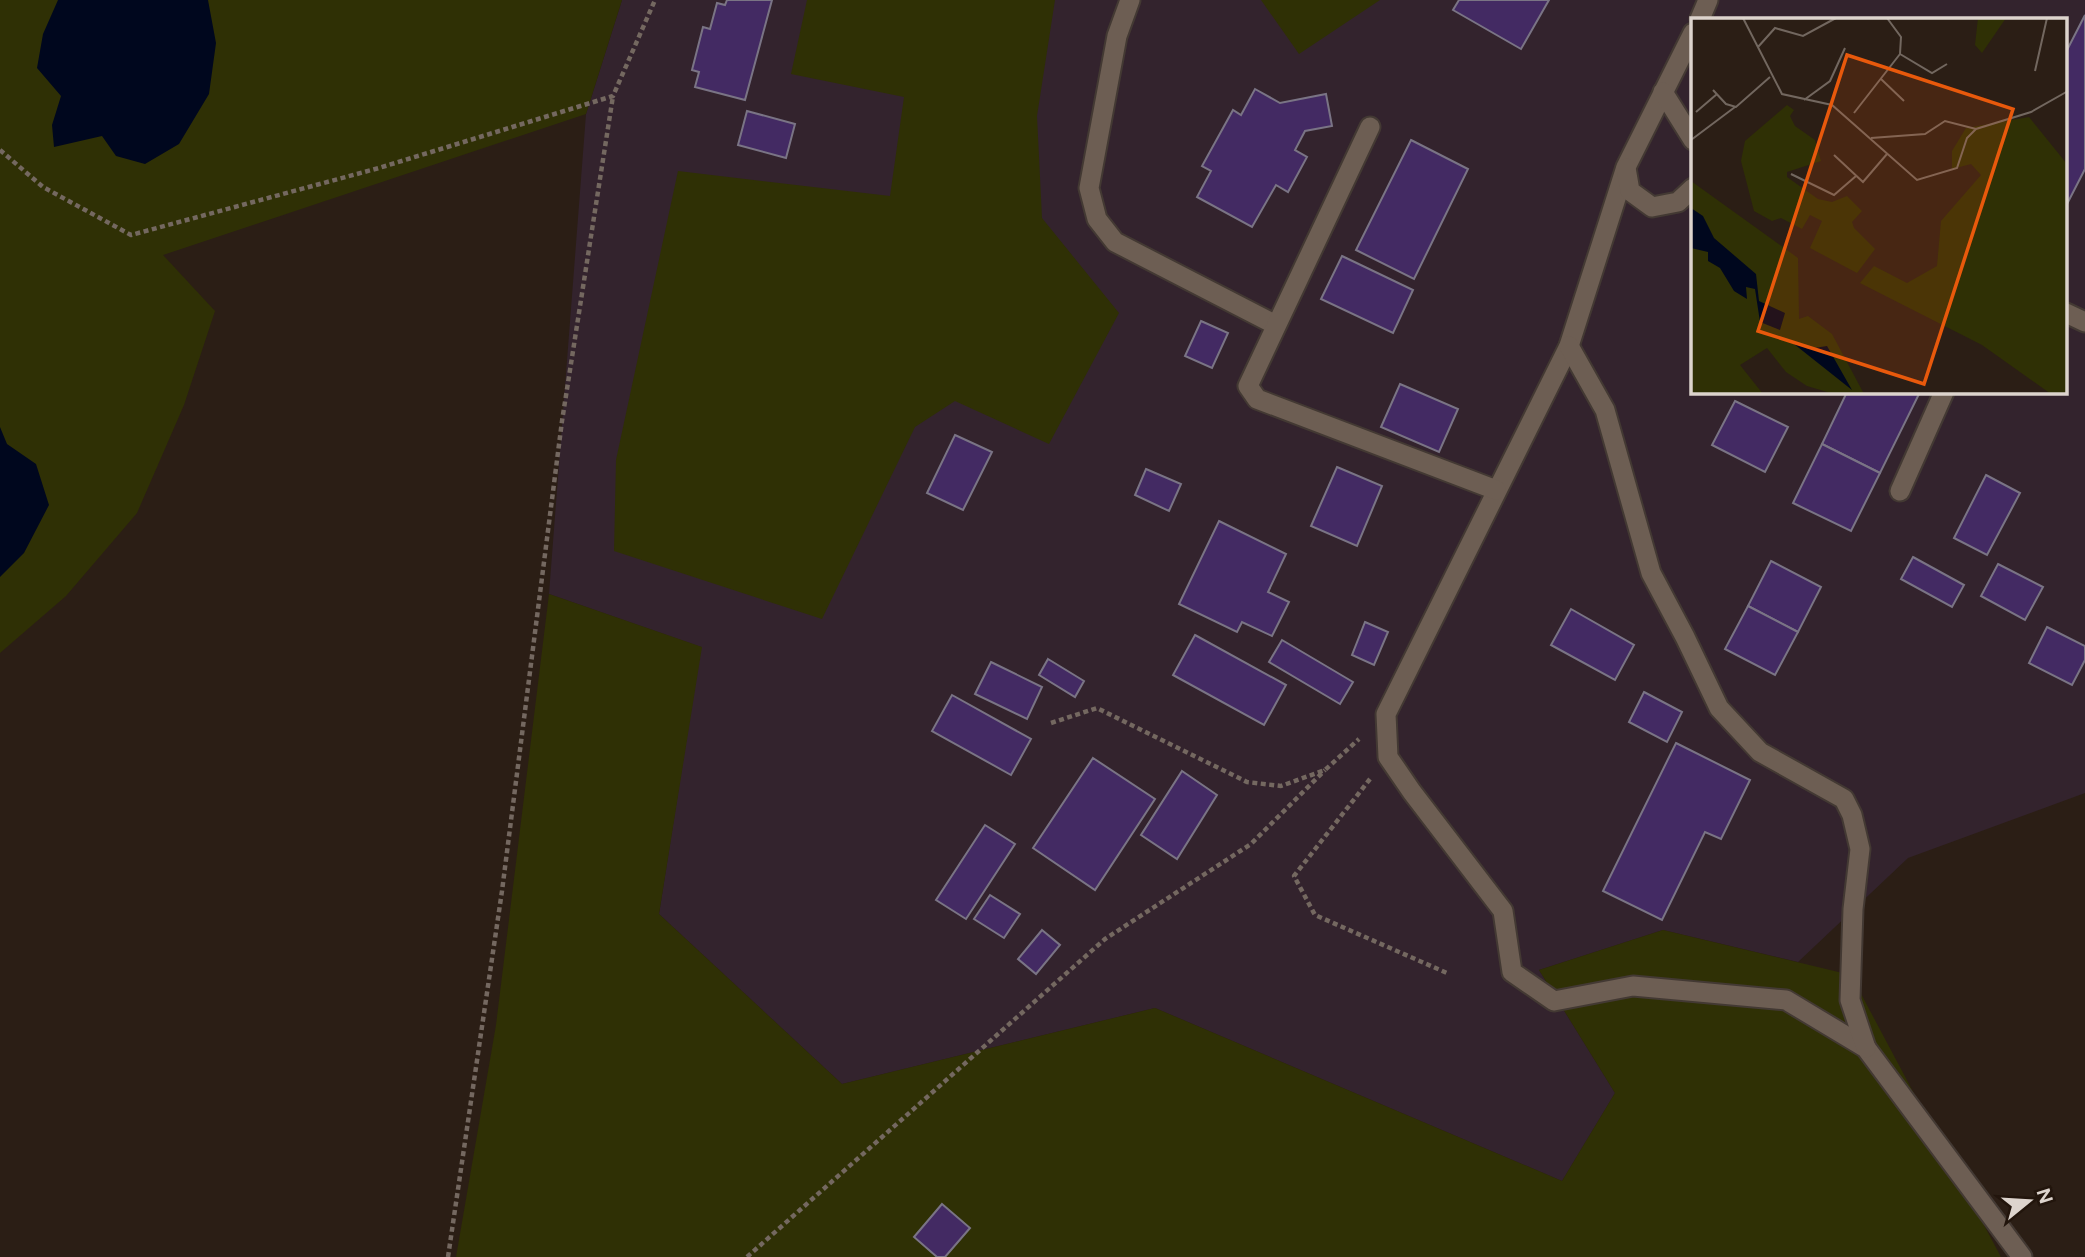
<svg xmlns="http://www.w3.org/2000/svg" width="2085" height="1257" font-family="Figtree,sans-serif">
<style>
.industrial{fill:#33232d;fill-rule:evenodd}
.green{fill:#2f3005}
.water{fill:#00071e}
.building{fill:#432a63;stroke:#7a7485;stroke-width:2}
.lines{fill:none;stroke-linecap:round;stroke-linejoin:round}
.lane-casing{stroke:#433933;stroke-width:23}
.path{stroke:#746860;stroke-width:4.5;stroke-dasharray:5 3.5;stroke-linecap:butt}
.lane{stroke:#6d5e53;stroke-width:19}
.inset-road{fill:none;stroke:#72675f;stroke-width:2}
.view{fill:#e8590c;fill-opacity:0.15;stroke:#e8590c;stroke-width:3.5}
.inset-edge{fill:none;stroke:#ddd4cd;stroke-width:3.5}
</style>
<rect width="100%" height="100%" fill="#2b1e15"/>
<!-- industrial -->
<path class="industrial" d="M622 0H2085V793L1908 858 1798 962 1663 930 1539 970 1615 1093 1562 1181 1155 1008 842 1084 659 914 701 647 549 594 586 114ZM1693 19H2066V392H1693Z"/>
<!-- green -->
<g class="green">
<polygon points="0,0 622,0 586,114 163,255 215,311 184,405 137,513 66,596 0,653"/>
<polygon points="807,0 1055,0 1037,116 1042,218 1119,313 1049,444 955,401 915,427 822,619 614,551 616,460 678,171 890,196 904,97 791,74"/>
<polygon points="1261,0 1380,0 1299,54"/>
<polygon points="549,594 702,647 659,914 842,1084 1155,1008 1562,1181 1615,1093 1539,970 1663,930 1851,975 2001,1257 456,1257 496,1025"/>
</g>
<!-- water -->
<g class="water">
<polygon points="58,0 208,0 216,43 209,94 179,144 145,164 116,156 102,136 54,147 52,125 61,96 37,68 43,34"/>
<polygon points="0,427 7,444 36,464 49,505 24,553 0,577"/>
</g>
<!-- building -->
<g class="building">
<polygon points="727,0 772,0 745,100 695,87 699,72 692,70 703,27 710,29 717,3 725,5"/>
<polygon points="1459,0 1549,0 1521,49 1453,10"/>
<polygon points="2085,15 2085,169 2066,206 2066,52"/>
<polygon points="1255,89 1280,103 1326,94 1332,126 1305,131 1295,150 1307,157 1288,192 1276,185 1252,227 1197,197 1211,171 1202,166 1233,110 1241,115"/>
<polygon points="747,111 795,124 786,158 738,145"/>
<polygon points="1411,140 1468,169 1414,279 1356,250"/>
<polygon points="1342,256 1413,290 1393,333 1321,299"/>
<polygon points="1201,321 1228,333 1212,368 1185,356"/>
<polygon points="1400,384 1458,409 1439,452 1381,427"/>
<polygon points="1847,392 1920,392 1880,473 1822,444"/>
<polygon points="1735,401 1788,427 1765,472 1712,445"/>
<polygon points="955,435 992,452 963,510 927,493"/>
<polygon points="1822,444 1880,473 1851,531 1793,503"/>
<polygon points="1337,467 1382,486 1357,546 1311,526"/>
<polygon points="1146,469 1181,484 1169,511 1135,495"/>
<polygon points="1986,475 2020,493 1987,555 1954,538"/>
<polygon points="1219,521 1286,554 1268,592 1289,602 1272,636 1242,622 1237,632 1179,604"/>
<polygon points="1913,557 1964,585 1952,607 1901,579"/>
<polygon points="1771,561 1821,587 1798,632 1748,606"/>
<polygon points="1998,564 2043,587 2025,620 1981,596"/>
<polygon points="1748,606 1798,632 1775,675 1725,649"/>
<polygon points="1571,609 1634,645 1615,680 1551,645"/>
<polygon points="1365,622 1388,632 1374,665 1352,655"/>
<polygon points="2047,627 2085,646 2085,660 2072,685 2029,663"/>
<polygon points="1195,635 1286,685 1264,725 1173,675"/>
<polygon points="1282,640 1353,682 1340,704 1269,662"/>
<polygon points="1048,659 1084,681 1075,697 1039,675"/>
<polygon points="991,662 1042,687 1027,719 975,694"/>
<polygon points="1644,692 1682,712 1667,742 1629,722"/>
<polygon points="952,695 1031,739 1011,775 932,731"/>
<polygon points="1676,743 1750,780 1721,839 1705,832 1662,920 1603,891"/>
<polygon points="1093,758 1155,799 1095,890 1033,848"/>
<polygon points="1182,771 1217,795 1177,859 1141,835"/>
<polygon points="985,825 1015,844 966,919 936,900"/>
<polygon points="990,895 1020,914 1004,938 974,919"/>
<polygon points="1042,930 1060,945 1036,974 1018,959"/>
<polygon points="942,1204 970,1228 945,1257 937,1257 914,1237"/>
</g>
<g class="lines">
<defs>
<g id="lane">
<polyline points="1130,0 1117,36 1089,188 1097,219 1115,242 1276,325"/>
<polyline points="1700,19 1708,0"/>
<polyline points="1693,33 1626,167 1569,346 1386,714 1388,757 1412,792 1503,911 1512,972 1554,1001 1633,986 1786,1000 1866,1048 2022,1257"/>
<polyline points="1663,92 1693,140"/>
<polyline points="1370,127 1248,386 1257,399 1496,490"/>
<polyline points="1626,168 1630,191 1652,207 1678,202 1693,188"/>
<polyline points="2066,313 2085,322"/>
<polyline points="1569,346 1605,410 1651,573 1685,637 1719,708 1760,752 1844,799 1852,815 1860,849 1853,909 1850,1000 1866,1048"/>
<polyline points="1900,491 1944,392"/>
</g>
</defs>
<!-- lane casing -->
<use href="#lane" class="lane-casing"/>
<!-- path -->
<g class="path">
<polyline points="0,150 43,187 131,235 379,168 613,96 655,0"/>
<polyline points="1051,723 1097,708 1247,782 1281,786 1325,770 1359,739"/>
<polyline points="1370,779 1294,876 1315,915 1447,973"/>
<polyline points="448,1257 502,891 562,421 613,96"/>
<polyline points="747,1257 1105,939 1251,844 1325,770"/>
</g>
<!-- lane -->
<use href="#lane" class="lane"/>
</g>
<!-- overview -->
<g transform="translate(1691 18)">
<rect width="376" height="376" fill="#2b1e15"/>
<path d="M287 0H315L291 35 284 27ZM96 87 103 92 99 98 104 108 124 122 130 143 96 154V159L127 181 141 184 156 178 171 193 161 204 163 210 184 231 166 255 119 230 131 203 119 197 111 211 90 200 81 203 63 193 50 143 54 123ZM338 99 376 146V376H360L291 327 169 265 183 248 216 265 246 248 250 203 290 157 280 146 261 151V133L275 110ZM0 163 107 240 108 301 117 298 141 316 173 376H143L116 368 95 354 76 330 49 347 72 376H0Z" fill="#2f3005"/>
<path d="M0 190 12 198 23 220 65 256 68 283 94 295 89 312 69 304 64 271 55 269 56 281 43 273 29 250 17 243V234L0 230ZM98 322 117 331 136 328 161 372Z" fill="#00071e"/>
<path class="inset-road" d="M52 0 91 76 141 87 226 162 266 150 276 120 285 111 340 94 377 73M67 29 84 10 112 18 145 0M209 36 241 55 256 46M344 53 356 0M190 61 213 83M22 72 35 86 45 89 79 59M113 82 139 63 154 30M5 94 26 76M163 95 209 36 210 19 196 0M180 120 234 116 254 103 285 111M0 122 44 89M143 137 172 164 196 136M100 156 143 177 165 158"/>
<path class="view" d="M156 37 322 91 233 366 67 313Z"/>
<rect width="376" height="376" class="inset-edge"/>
</g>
<!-- north arrow -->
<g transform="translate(2029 1201) rotate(72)" stroke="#22150c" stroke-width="5" paint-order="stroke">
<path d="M0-5L12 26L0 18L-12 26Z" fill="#ddd4cd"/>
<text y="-10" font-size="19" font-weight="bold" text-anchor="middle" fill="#ddd4cd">N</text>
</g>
</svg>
